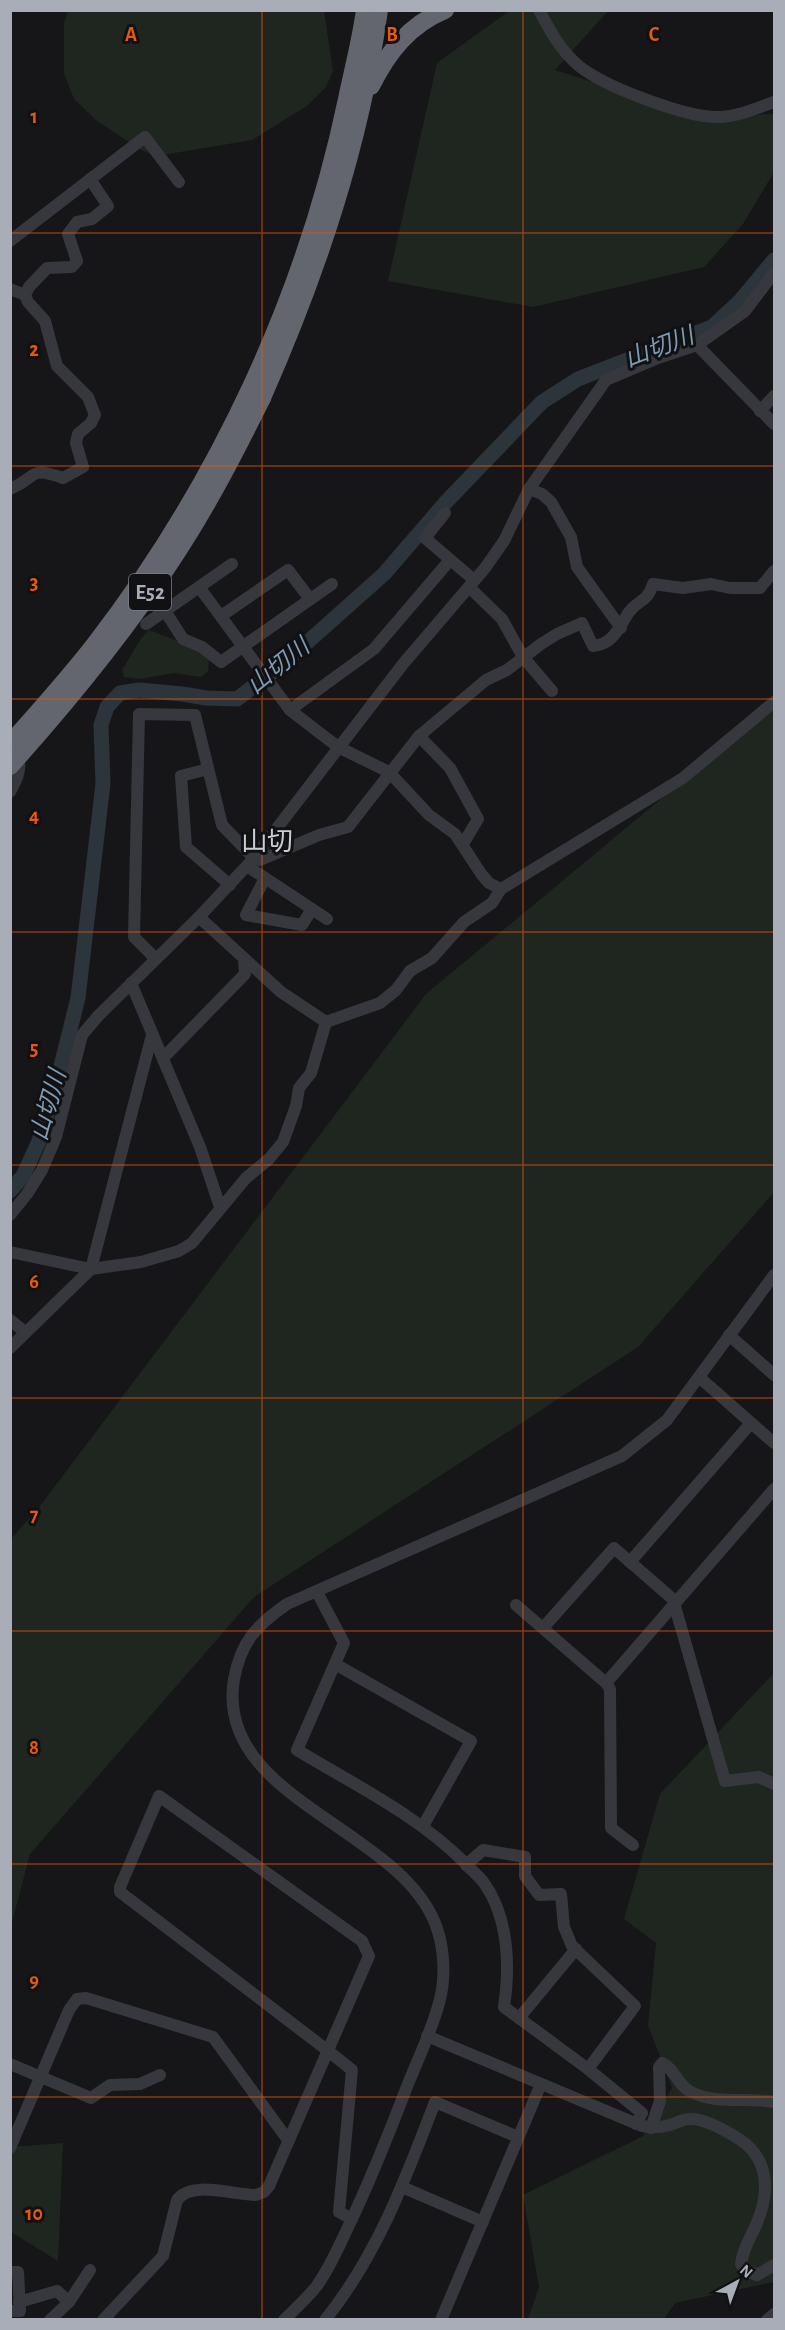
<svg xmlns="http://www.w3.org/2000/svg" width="785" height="2330" font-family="'Alegreya Sans','Noto Sans JP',sans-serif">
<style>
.green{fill:#1e261f}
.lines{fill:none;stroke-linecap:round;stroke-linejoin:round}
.river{stroke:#2c353c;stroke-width:15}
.minor{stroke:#37383d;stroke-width:12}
.highway{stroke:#63666e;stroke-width:18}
.highway-bridge{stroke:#63666e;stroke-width:18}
.grid{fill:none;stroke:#e8590c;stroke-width:1.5;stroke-opacity:0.55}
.labels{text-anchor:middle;stroke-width:6;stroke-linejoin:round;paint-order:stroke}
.shield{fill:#111113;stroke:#7b7e86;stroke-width:1.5}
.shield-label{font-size:21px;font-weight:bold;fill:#a8adb8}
.water-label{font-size:24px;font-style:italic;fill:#7f9bb3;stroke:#111113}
.quarter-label{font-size:26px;fill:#c9ccd4;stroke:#111113}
.grid-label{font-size:20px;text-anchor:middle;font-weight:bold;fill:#e8590c;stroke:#111113;stroke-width:6;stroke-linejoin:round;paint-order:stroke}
</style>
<rect width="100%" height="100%" fill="#161618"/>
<!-- green -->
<g class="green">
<polygon points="68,11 324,11 333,71 326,87 307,106 252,140 157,156 141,150 97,121 74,99 64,73 64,24"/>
<polygon points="509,11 608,11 555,70 700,116 774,114 774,172 743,224 704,267 533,307 388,281 437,63"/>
<path d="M149 630 196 648 209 658 208 671 201 677 173 673 140 679 124 677 122 670C132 656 136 642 149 630Z"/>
<polygon points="774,705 774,1192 638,1347 254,1597 30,1854 11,1926 11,1539 40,1506 426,994"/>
<polygon points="774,1673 774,2282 675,2303 664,2319 528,2319 539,2287 523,2195 643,2136 672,2088 648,2025 656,1943 624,1919 660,1794"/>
<polygon points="63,2143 58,2261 11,2232 10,2147"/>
</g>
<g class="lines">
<!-- river -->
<polyline class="river" points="10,1191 23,1176 39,1141 57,1082 78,998 103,784 101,725 107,707 120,693 139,690 182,694 206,698 237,699 284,663 384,574 446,502 542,402 578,379 712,327 740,301 774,260"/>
<!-- minor -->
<g class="minor">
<path d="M539 10C550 31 561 51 579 66 605 87 689 119 721 117 740 116 757 108 774 102"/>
<polyline points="10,241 145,137 179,182"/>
<polyline points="10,289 25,295"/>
<polyline points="697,345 774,424"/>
<polyline points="760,411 774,396"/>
<path d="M10 489C40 476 27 466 63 478L83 467 76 443 78 434 91 423 95 415 88 397 57 366 45 321 28 302 25 295 29 287 47 268 72 267 77 261 68 234 77 222 92 219 108 206 90 179"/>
<polyline points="529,489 542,494 551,502 571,537 577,567 621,628"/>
<polyline points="445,513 425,538 474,580"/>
<polyline points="199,587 290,710 338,747 389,772 429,815 455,834 482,875 489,883 501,889"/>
<polyline points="469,587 502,619 523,657 552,691"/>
<polyline points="165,611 183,639 202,647 221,662 332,584"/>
<polyline points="221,616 288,570 310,599"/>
<polyline points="146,624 232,564"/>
<polyline points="290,710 374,649 450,560"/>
<polyline points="419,736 450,768 478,819 463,844"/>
<polyline points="208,769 181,776 186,847 230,885"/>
<path d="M10 792C16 781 23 768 17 756"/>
<polyline points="247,866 327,919"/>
<polyline points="265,878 246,915 302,925 312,909"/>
<polyline points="199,917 281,992 326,1022"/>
<path d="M156 959 134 937 139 714 195 715 222 825 254 858 260 860 319 835 348 827 419 736 486 680 507 670 541 644 557 634 582 623 593 646C614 644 619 627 629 612 639 599 647 603 653 584L683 588 711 584 730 588H760L774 571"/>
<polyline points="131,983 200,1147 220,1207"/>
<polyline points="326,1022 380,1003 396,990 410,971 432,958 464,922 492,903 501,889 683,778 774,702"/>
<polyline points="163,1058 245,974 244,959"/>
<polyline points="10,1215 27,1194 42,1170 56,1137 82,1035 99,1015 199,917 254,858 403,664 485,568 504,541 529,489 606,380 658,358 697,345 745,311 774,273"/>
<polyline points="10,1252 91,1269 141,1262 179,1251 192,1243 246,1178 269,1159 283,1142 296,1106 299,1088 311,1073 326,1022"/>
<polyline points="10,1320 25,1332"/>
<polyline points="729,1335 774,1375"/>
<polyline points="10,1348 91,1269 152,1035"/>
<polyline points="699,1377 774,1443"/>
<polyline points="630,1562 751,1423"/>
<path d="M317 1592 344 1643 297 1750C355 1785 417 1815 465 1863 471 1870 479 1876 484 1883 509 1918 510 1967 504 2007L588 2069 642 2113 636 2124"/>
<polyline points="674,1603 725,1781 759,1777 774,1784"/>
<polyline points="516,1605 606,1683 610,1689 611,1828 633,1845"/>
<polyline points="543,1628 614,1548 675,1601"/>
<polyline points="335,1664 471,1741 423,1826"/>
<polyline points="606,1683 774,1489"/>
<polyline points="466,1865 483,1850 525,1857 525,1876 539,1895 561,1894 564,1927 572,1946 635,2006 588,2069"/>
<polyline points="519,2018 576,1949"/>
<path d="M427 2036 642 2126C652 2128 660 2128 670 2125 677 2123 684 2118 692 2119 708 2120 725 2130 739 2139 770 2159 770 2193 756 2225 750 2239 743 2248 741 2264L746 2271 757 2275 774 2265"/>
<polyline points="10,2064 91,2098 110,2085 140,2084 160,2075"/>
<path d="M651 2128 660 2101 659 2067 662 2063C675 2069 678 2086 691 2092 717 2105 747 2097 774 2102"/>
<polyline points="10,2148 69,2010 77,1999 86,1998 213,2037 288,2140"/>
<polyline points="402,2187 483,2222"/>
<polyline points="10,2272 18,2272 20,2311 10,2311"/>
<polyline points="19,2302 57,2291 69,2302 50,2320"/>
<polyline points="69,2302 90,2270"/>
<path d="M103 2320 163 2256 177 2200C191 2180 234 2195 256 2195L264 2192 269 2186 369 1956 362 1941 159 1796 120 1887V1892L327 2050 352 2070 339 2212 352 2219"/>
<path d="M284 2320C295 2309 307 2298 316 2287 330 2268 340 2244 350 2223 372 2177 390 2131 408 2084 419 2057 433 2028 440 1999 446 1976 444 1945 435 1923 397 1827 214 1798 234 1679 241 1641 257 1625 287 1604L622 1456 667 1420 774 1275"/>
<path d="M325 2320C377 2256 406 2178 435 2102L518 2137"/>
<polyline points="441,2320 541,2084"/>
<polyline points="767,2320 774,2314"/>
</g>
<!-- highway -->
<g class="highway">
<path d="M371 86C388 52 409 25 445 10"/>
<path d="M262 398C317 273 360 146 379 10"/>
<path d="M10 744C39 711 69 678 96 643 218 484 306 296 347 99 353 70 361 40 365 10"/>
</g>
<!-- highway-bridge -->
<path class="highway-bridge" d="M10 766C69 700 125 632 173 558 207 507 235 452 262 398"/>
</g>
<!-- grid -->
<path class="grid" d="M262 10V2320M523 10V2320M10 233H774M10 466H774M10 699H774M10 932H774M10 1165H774M10 1398H774M10 1631H774M10 1864H774M10 2097H774"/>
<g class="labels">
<!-- shield labels -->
<rect class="shield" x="129" y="574" width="42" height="36" rx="4.5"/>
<g class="shield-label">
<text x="150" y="599">E52</text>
</g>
<!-- water labels -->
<g class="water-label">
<text transform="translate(659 347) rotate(-21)" y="8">山切川</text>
<text transform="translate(278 666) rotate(-39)" y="8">山切川</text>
<text transform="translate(48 1105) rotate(-74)" y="8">山切川</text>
</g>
<!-- quarter labels -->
<g class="quarter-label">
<text x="267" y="850">山切</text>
</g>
</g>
<g class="grid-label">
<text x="131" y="41">A</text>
<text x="392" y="41">B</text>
<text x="654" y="41">C</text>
<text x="34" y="123">1</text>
<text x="34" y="356">2</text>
<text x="34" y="589">3</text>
<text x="34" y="822">4</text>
<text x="34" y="1055">5</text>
<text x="34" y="1288">6</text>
<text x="34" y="1521">7</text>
<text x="34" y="1754">8</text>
<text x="34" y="1987">9</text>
<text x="34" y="2220">10</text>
</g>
<!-- border -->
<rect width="785" height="2330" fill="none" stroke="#a8adb8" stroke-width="24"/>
<!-- north arrow -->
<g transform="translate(737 2282) rotate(41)" stroke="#111113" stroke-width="4.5" paint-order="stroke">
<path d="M0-4.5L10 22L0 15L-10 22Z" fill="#a8adb8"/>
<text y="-9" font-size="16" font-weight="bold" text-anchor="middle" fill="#a8adb8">N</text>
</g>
</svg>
